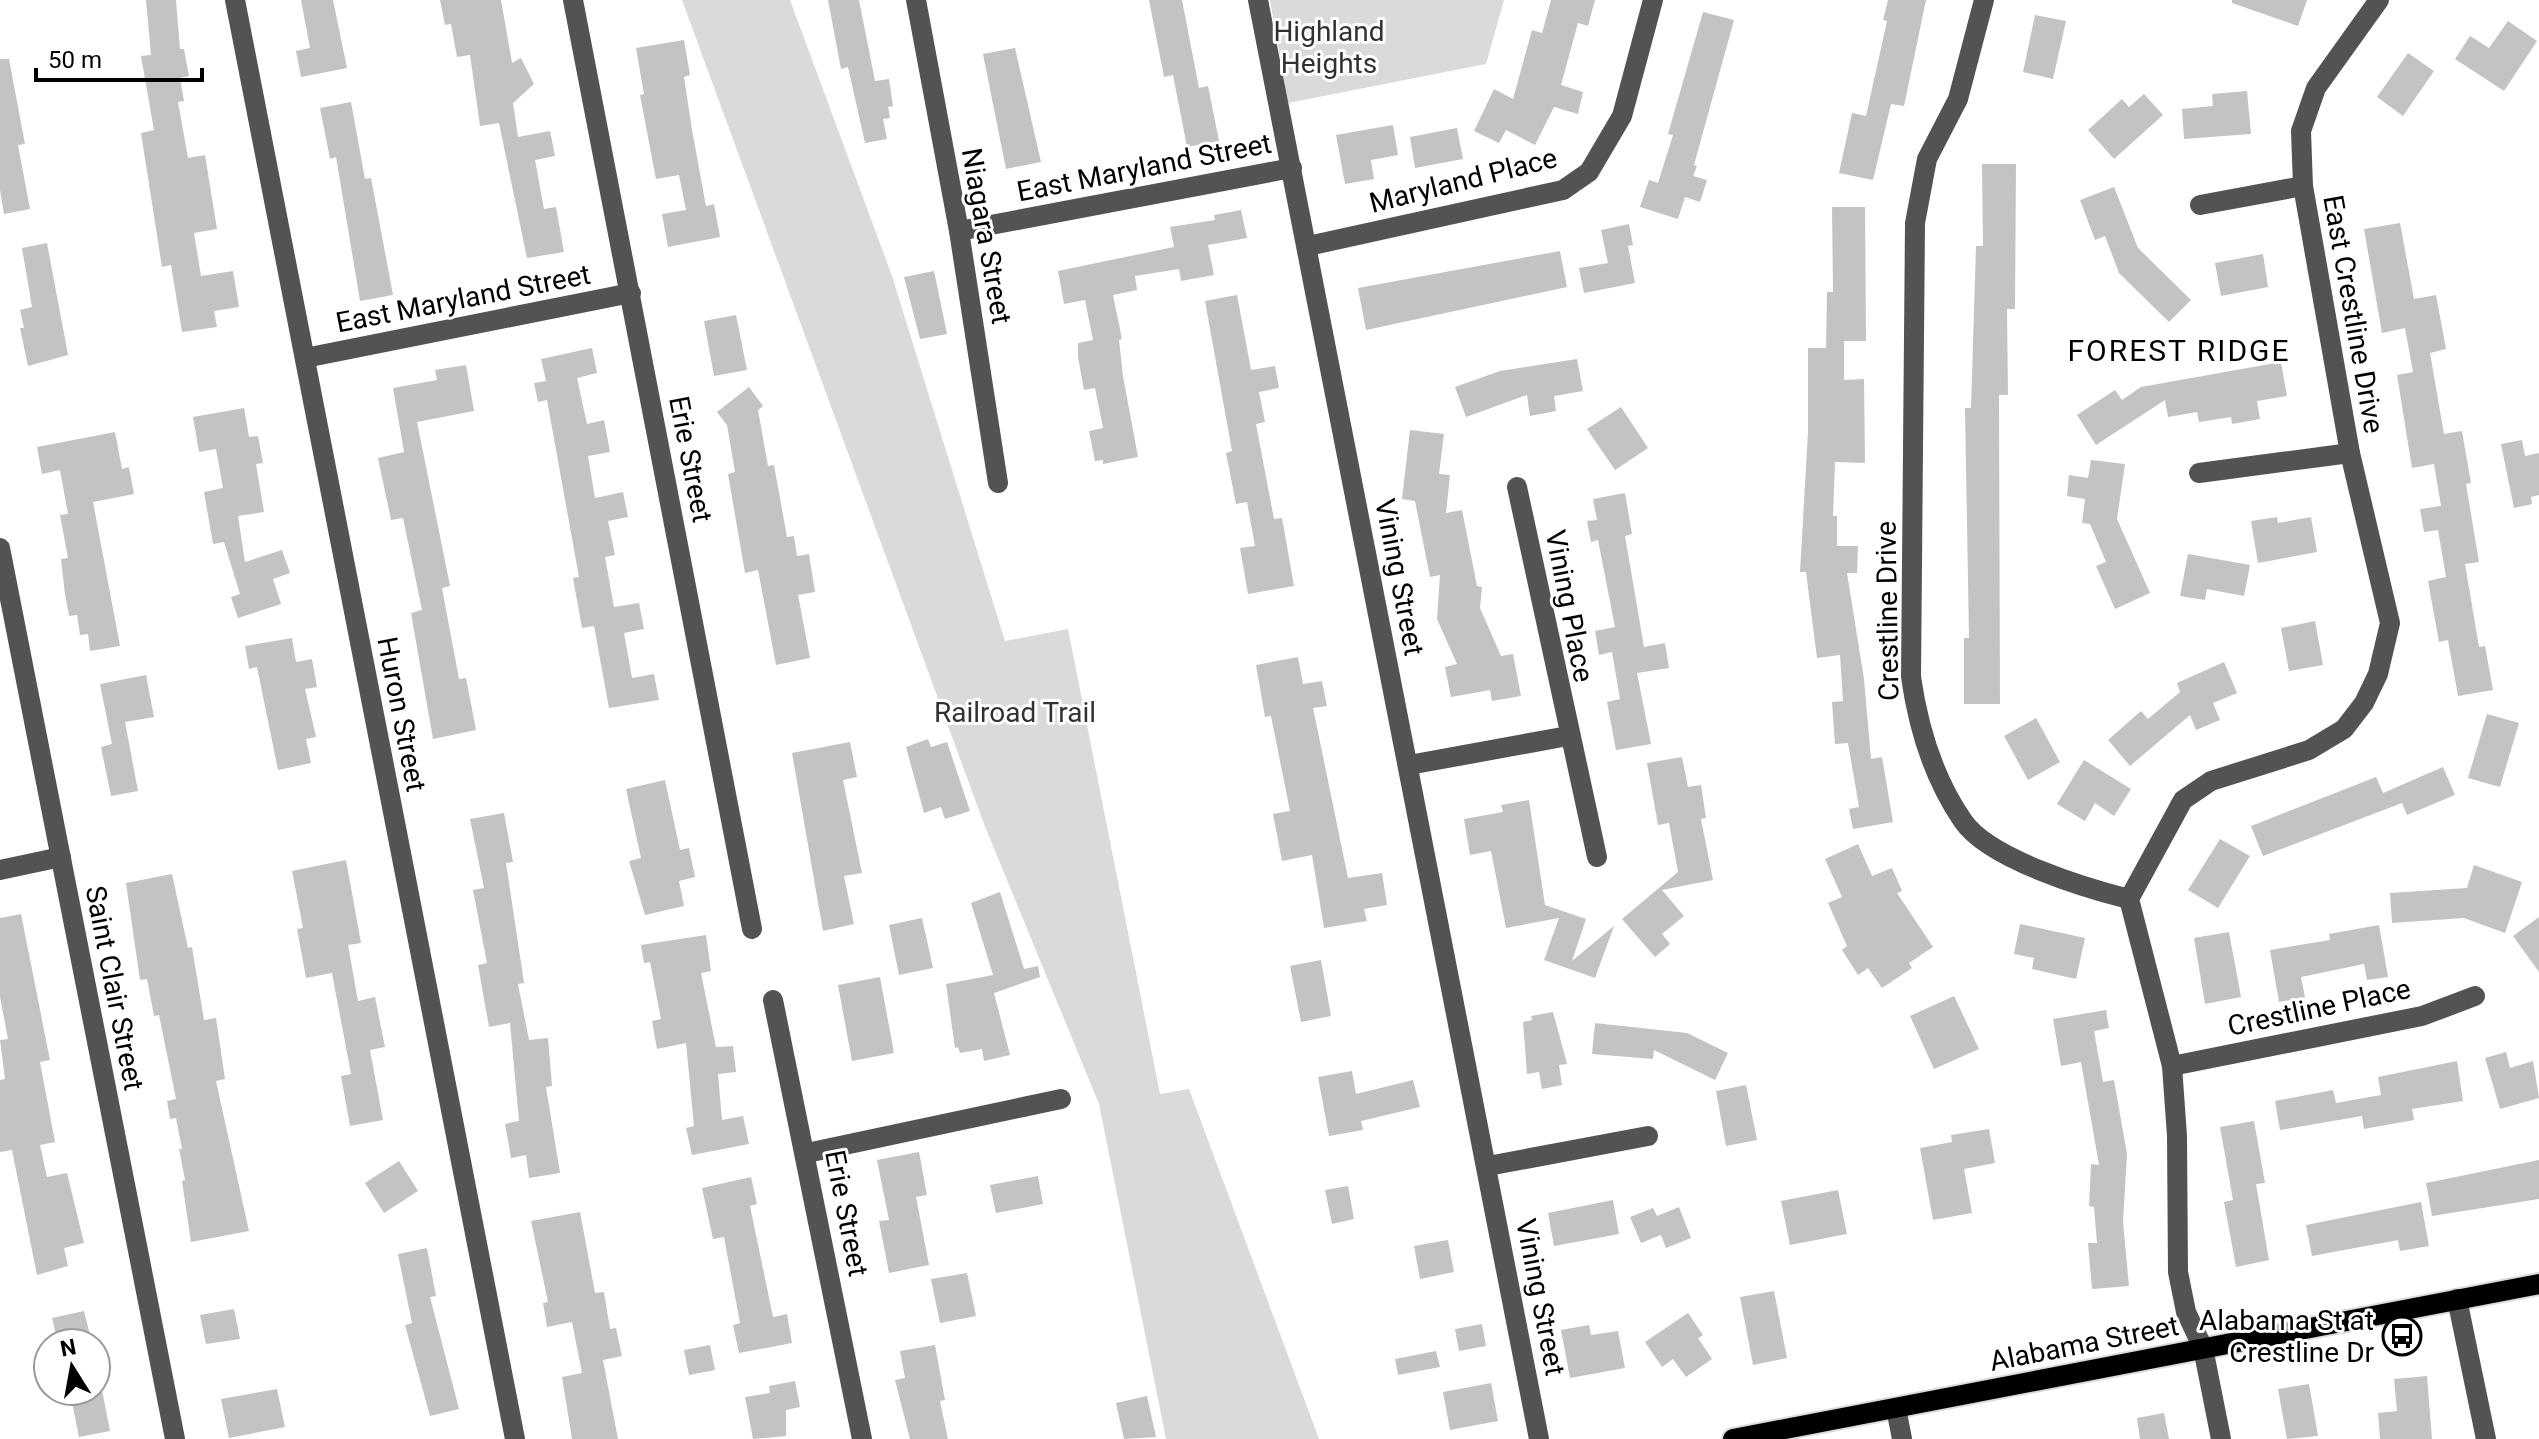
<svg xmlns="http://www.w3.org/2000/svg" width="2539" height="1439" font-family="Roboto,sans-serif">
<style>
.green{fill:#dadada}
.building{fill:#c3c3c3}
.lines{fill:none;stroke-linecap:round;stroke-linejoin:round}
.major-casing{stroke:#dbdbdb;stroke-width:24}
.minor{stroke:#535353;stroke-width:20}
.major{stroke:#000;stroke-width:20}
.labels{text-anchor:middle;stroke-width:6;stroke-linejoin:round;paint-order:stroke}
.park-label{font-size:28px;fill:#313131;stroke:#fff}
.street-label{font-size:28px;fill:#000;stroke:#fff}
.poi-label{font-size:28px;fill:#000;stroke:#fff;text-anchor:end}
.neighbourhood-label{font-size:30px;letter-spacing:2px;fill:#000;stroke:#fff}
</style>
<rect width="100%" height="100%" fill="#fff"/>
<!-- green -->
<g class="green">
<polygon points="682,0 790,0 892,276 1005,641 1068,629 1160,1094 1189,1089 1319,1439 1166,1439 1099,1104 984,824"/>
<polygon points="1270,0 1504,0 1486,64 1288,103"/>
</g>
<!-- building -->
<g class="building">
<polygon points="146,0 176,0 180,49 184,49 189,76 180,78 184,101 178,102 188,158 205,155 217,229 194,233 201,276 233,271 239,307 214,311 217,327 182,332 171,265 162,267 141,133 154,130 141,56 151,55"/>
<polygon points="301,0 333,0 347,68 301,77 296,51 310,48"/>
<polygon points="440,0 501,0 512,63 521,58 534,84 513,103 518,137 550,131 555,156 535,160 544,209 556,207 564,252 527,258 499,123 480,126 470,55 457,57 451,24 445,25"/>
<polygon points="828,0 859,0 875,81 889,79 893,106 888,107 890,118 883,119 887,139 865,143 848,67 841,69"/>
<polygon points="1149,0 1182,0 1199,88 1208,86 1219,141 1187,147 1173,75 1164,77"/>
<polygon points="1551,0 1595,0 1588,26 1578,23 1561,85 1583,92 1578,114 1554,107 1535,145 1506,130 1499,143 1474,131 1494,89 1513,99 1532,30 1542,33"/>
<polygon points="1888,0 1926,0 1904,106 1891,104 1873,180 1839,173 1852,113 1866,116 1887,21 1883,20"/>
<polygon points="2232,0 2307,0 2298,26 2232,3"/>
<polygon points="1703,12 1734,20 1694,165 1697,166 1693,176 1707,180 1700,202 1685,197 1678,219 1640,207 1649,180 1658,183 1673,135 1668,134"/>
<polygon points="2035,15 2066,21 2053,79 2023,72"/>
<polygon points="2508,21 2537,41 2504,91 2455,59 2470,36 2489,48"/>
<polygon points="684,40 690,75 684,77 692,130 706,206 714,204 720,237 668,247 662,214 686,210 679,175 656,179 640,95 644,94 636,48"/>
<polygon points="1015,48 1041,162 1006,169 983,54"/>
<polygon points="2408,53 2434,71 2403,116 2377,97"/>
<polygon points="0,59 9,59 25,144 18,145 30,209 4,214 0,190"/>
<polygon points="2247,91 2251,134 2184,139 2182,109 2213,106 2212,94"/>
<polygon points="2144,94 2163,115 2114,159 2088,130 2122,99 2129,107"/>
<polygon points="351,102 365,179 371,178 393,295 360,301 336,157 330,159 320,108"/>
<polygon points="1393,125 1398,155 1371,160 1374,179 1345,184 1336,135"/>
<polygon points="1457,128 1463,159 1415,168 1410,137"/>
<polygon points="1982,164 2016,164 2015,309 2007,309 2008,395 1999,395 2000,704 1964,704 1964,638 1969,638 1965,408 1971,408 1976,246 1983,246"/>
<polygon points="2114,187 2138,248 2191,300 2169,322 2119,273 2105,236 2095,240 2080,200"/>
<polygon points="1832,207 1865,207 1866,341 1844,341 1844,380 1864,379 1865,463 1835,462 1833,516 1837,516 1837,546 1858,546 1857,573 1847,573 1864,679 1871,759 1882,757 1893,822 1853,829 1849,809 1859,807 1848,743 1835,744 1832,702 1843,701 1840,655 1817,658 1806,572 1800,572 1808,432 1808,348 1826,348 1827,292 1833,292"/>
<polygon points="1241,210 1247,238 1208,245 1214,275 1181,281 1179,269 1135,276 1137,290 1113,295 1122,339 1119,340 1123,376 1138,457 1103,464 1103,460 1095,461 1089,431 1103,428 1095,388 1084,390 1078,357 1078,343 1093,340 1085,300 1064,304 1058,271 1174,247 1170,227 1215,220 1214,215"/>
<polygon points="2400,223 2414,299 2436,295 2446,349 2430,353 2444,434 2462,431 2471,483 2466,484 2479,562 2465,564 2479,647 2485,646 2493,690 2458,696 2448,640 2439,642 2428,581 2446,577 2438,530 2424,532 2420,509 2441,506 2434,464 2412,468 2397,375 2413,372 2405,328 2382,333 2364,229"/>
<polygon points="1629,224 1633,245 1628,246 1635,283 1584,293 1579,268 1608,263 1601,230"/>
<polygon points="47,243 68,355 28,366 20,328 24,328 20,310 32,307 22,248"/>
<polygon points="1560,251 1567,287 1366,330 1358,288"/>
<polygon points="2263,254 2268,287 2221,296 2215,263"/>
<polygon points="934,271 947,334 920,339 904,277"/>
<polygon points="1237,295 1251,370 1275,366 1279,388 1259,392 1265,422 1256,424 1274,519 1282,518 1294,586 1248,594 1240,548 1255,546 1247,502 1236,504 1226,453 1232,451 1205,301"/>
<polygon points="736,315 747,370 714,376 704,321"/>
<polygon points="592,348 597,373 577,378 587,424 604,420 610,452 588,456 595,498 623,492 628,517 608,521 615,555 605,557 614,607 639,603 644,629 624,633 632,678 654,674 659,700 609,708 594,626 582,628 573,578 579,577 547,400 538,402 534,383 546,381 541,359"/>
<polygon points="1577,359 1583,391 1554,396 1556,411 1530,416 1527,395 1466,417 1455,387 1500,371"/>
<polygon points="2281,362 2287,396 2257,401 2260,419 2232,424 2231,417 2199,422 2197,412 2168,417 2165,400 2096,445 2077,415 2115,390 2122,400 2141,387"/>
<polygon points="466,365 474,411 417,422 450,586 442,588 459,679 466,678 476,730 433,739 411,613 422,610 403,518 391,520 378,458 404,452 393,388 437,380 435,370"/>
<polygon points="749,387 763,406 758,410 768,466 774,465 787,537 794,536 797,556 809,554 815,592 798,595 810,658 776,665 758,570 745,573 728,474 735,472 727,425 717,412"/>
<polygon points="1621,407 1648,448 1615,470 1587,429"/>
<polygon points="244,408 249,437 258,436 263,463 256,464 264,512 238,516 245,562 282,550 290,573 273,579 281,604 238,618 231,597 240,594 224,542 213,544 204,492 223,488 216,449 199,452 193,417"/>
<polygon points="1410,430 1444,434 1439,474 1450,475 1446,513 1462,510 1477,586 1482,587 1480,608 1501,656 1513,654 1521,696 1492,701 1490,690 1451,697 1445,667 1457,664 1437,619 1440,575 1430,577 1415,501 1402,499"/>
<polygon points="115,432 122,469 129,467 134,494 93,502 120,646 90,651 88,634 80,635 77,615 69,616 65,594 61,559 68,558 60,515 68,514 60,470 42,474 37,447"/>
<polygon points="2522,440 2525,456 2539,453 2539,495 2531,497 2532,504 2514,508 2501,444"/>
<polygon points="2091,460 2125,464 2117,519 2150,593 2115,609 2096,566 2106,562 2090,524 2082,523 2085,499 2067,496 2069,475 2088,478"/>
<polygon points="1625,493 1632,534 1625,536 1644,647 1665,643 1669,668 1637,673 1651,744 1616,750 1607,702 1620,699 1612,652 1599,655 1595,631 1615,627 1598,540 1591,542 1587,521 1597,520 1593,499"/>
<polygon points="2277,517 2278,523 2311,517 2317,552 2258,563 2251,521"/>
<polygon points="2188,554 2250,565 2244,596 2207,589 2205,600 2180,596"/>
<polygon points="2315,621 2323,665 2289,671 2281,628"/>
<polygon points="292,638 296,662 312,659 317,687 305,689 316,737 306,739 311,763 278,770 257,667 249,669 245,646"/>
<polygon points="1298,657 1303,684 1322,681 1327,706 1313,708 1348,878 1382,873 1387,905 1364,909 1367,921 1324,928 1312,855 1282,861 1273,814 1290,811 1271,716 1265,717 1256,665"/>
<polygon points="2224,662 2237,693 2213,703 2220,720 2196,730 2190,715 2130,766 2108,740 2141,711 2148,719 2180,692 2177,683"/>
<polygon points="146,675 154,717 125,722 138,791 111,796 101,747 112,744 100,684"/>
<polygon points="2487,714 2519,723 2500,787 2468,778"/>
<polygon points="2036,718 2060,762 2028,780 2004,736"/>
<polygon points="928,739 931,747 947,742 970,811 945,819 941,807 924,813 906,747"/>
<polygon points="850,742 857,777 843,780 862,873 844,876 854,924 823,931 792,753"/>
<polygon points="1682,757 1688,787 1701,785 1706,818 1701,819 1713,880 1662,890 1684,916 1662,934 1670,944 1655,957 1622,919 1678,872 1669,823 1658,825 1647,763"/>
<polygon points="2084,760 2131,789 2114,816 2095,803 2085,821 2057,804"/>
<polygon points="2443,767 2455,795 2407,815 2402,803 2263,856 2251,826 2376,777 2383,793"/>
<polygon points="665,780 680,850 689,848 695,877 679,881 684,906 645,915 629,861 641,858 626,789"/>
<polygon points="1529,800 1545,905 1586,919 1572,961 1614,926 1595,978 1544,960 1559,918 1506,928 1491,851 1470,855 1464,819 1503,812 1501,805"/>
<polygon points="504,813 513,862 506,863 524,983 518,984 529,1040 548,1038 552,1086 546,1087 560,1173 529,1178 526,1155 511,1158 505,1124 519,1121 510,1023 489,1027 478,965 487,963 473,890 484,888 470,819"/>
<polygon points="2220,839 2250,856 2218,908 2188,890"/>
<polygon points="1858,844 1872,876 1892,868 1902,891 1897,893 1933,947 1909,963 1912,968 1882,988 1868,968 1858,975 1842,950 1847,946 1828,903 1842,897 1825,859"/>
<polygon points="346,860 361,943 348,945 358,1001 375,997 385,1047 370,1050 383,1120 350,1126 341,1076 351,1074 332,973 306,978 297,929 303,928 292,871"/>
<polygon points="2474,865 2522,882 2505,933 2464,918 2392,923 2390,893 2467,888"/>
<polygon points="172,874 188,948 192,947 204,1020 216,1018 225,1079 216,1081 249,1231 191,1242 182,1181 185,1180 179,1149 182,1149 176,1118 170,1119 167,1101 176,1099 159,1015 154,1016 147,979 140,980 126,883"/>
<polygon points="1000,892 1024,969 1038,966 1040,977 994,993 1010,1055 984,1061 982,1049 960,1053 958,1047 955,1048 946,984 993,975 971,903"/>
<polygon points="21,914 50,1060 40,1062 55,1142 40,1145 47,1177 67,1173 84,1243 64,1248 68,1266 37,1275 12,1150 0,1152 0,1080 5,1079 0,1040 8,1039 0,997 0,918"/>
<polygon points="2539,917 2539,972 2513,936"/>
<polygon points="922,918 933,968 899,975 889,925"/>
<polygon points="2020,924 2085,938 2076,979 2032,969 2034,958 2014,954"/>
<polygon points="2379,925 2388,977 2367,980 2364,964 2301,977 2305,997 2279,1002 2270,950 2330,940 2329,934"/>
<polygon points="2229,932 2241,997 2205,1004 2194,938"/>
<polygon points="706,935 711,971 701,973 716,1047 733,1046 736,1072 718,1074 722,1120 743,1116 749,1144 692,1155 686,1128 694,1126 686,1043 657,1049 652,1021 661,1019 650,962 644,963 641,945"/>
<polygon points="1321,960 1331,1016 1301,1022 1290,966"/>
<polygon points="880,977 894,1053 852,1061 838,985"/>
<polygon points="1954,996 1979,1049 1934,1069 1910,1016"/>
<polygon points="2106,1010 2109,1028 2094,1031 2103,1082 2114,1080 2127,1154 2123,1222 2129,1286 2092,1289 2088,1243 2097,1243 2094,1207 2089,1206 2091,1164 2099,1165 2081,1062 2061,1066 2053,1019"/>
<polygon points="1553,1012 1567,1064 1559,1065 1562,1085 1542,1089 1539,1072 1527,1074 1523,1022 1532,1020 1531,1016"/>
<polygon points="1595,1023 1687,1033 1728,1053 1715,1080 1654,1050 1653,1059 1592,1054"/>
<polygon points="2506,1052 2510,1068 2533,1061 2539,1098 2500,1109 2485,1058"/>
<polygon points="2457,1061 2463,1101 2412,1109 2414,1120 2364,1129 2362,1116 2280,1130 2275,1101 2333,1090 2336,1103 2381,1095 2378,1077"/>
<polygon points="1352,1071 1356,1094 1413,1080 1420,1107 1361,1121 1363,1130 1329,1136 1318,1077"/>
<polygon points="1746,1085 1757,1140 1726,1146 1716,1091"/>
<polygon points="2254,1121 2265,1183 2256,1184 2269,1260 2236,1267 2224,1202 2233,1200 2220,1127"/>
<polygon points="1989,1129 1995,1163 1964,1169 1972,1213 1933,1220 1920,1148 1952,1142 1951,1135"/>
<polygon points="919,1152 927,1195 916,1197 929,1265 889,1273 879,1221 889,1220 877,1160"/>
<polygon points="2539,1160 2539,1199 2432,1216 2426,1183"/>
<polygon points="399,1161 418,1191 384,1213 365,1183"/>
<polygon points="1038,1176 1043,1204 996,1213 990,1185"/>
<polygon points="751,1177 757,1204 750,1206 773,1317 787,1314 792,1343 739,1353 733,1325 740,1323 724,1237 713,1239 702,1188"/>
<polygon points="1348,1186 1354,1219 1332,1224 1325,1190"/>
<polygon points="1838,1190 1847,1234 1790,1245 1781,1201"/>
<polygon points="1613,1200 1619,1234 1554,1246 1548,1213"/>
<polygon points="2421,1202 2429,1246 2400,1251 2398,1240 2312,1256 2306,1225"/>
<polygon points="1679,1207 1691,1238 1666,1248 1661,1235 1641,1243 1630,1217 1653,1208 1657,1216"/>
<polygon points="580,1212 595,1293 604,1292 610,1329 616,1328 622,1356 603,1360 618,1439 572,1439 562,1377 582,1373 572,1322 547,1327 543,1303 548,1302 531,1221"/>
<polygon points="1448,1240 1454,1272 1420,1279 1414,1246"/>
<polygon points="427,1248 436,1296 430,1297 459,1409 430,1416 405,1325 412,1323 398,1254"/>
<polygon points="967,1273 976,1316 940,1323 931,1279"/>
<polygon points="1774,1291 1787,1358 1753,1365 1740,1297"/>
<polygon points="234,1309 240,1339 206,1344 200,1315"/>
<polygon points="84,1311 92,1343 58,1343 52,1318"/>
<polygon points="1688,1313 1703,1335 1698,1338 1712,1359 1686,1377 1673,1359 1662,1367 1645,1342"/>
<polygon points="1482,1324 1486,1346 1459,1351 1455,1329"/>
<polygon points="1589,1325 1591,1335 1618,1331 1625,1368 1570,1378 1561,1330"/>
<polygon points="710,1345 715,1370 689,1375 684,1350"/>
<polygon points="935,1345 945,1400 940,1401 948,1439 910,1439 895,1380 905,1378 900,1351"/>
<polygon points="1436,1351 1440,1367 1398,1375 1395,1359"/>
<polygon points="2427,1376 2432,1439 2380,1439 2378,1413 2397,1411 2394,1379"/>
<polygon points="795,1381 800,1407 786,1410 786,1436 753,1439 745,1397 770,1393 769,1386"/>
<polygon points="1491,1383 1498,1421 1450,1430 1443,1392"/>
<polygon points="2309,1384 2318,1436 2287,1439 2278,1389"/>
<polygon points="277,1389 285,1427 229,1438 221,1399"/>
<polygon points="102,1390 110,1431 79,1437 71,1397"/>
<polygon points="1147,1396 1156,1437 1124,1439 1116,1403"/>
<polygon points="2164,1413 2169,1439 2140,1439 2137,1418"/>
</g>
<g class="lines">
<defs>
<polyline id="major" points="1733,1439 2539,1284"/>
</defs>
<!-- major casing -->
<use href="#major" class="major-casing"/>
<!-- minor -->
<g class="minor">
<polyline points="235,0 515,1439"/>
<polyline points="573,0 752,929"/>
<polyline points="916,0 959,231 998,483"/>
<polyline points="1258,0 1539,1439"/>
<path d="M1984 0 1958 99 1927 159 1915 223 1911 677C1918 726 1934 779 1963 821 1989 859 2085 888 2129 899"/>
<polyline points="2200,205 2303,186"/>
<polyline points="959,231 1292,168"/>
<polyline points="1308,246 1563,190 1589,172 1622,116 1653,0"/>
<polyline points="305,358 631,293"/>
<polyline points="2199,473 2350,453"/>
<polyline points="1517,487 1597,857"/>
<polyline points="0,548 175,1439"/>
<polyline points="1409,765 1568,736"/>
<polyline points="0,870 61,857"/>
<polyline points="2129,899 2183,800 2211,781 2309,750 2344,729 2364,703 2378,674 2390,623 2350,453 2303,186 2301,131 2316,88 2379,0"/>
<polyline points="2129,899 2172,1066 2177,1136 2178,1272 2186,1312 2203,1348 2221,1439"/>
<polyline points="773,1000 862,1439"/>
<polyline points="2172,1066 2422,1016 2475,996"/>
<polyline points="807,1153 1061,1099"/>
<polyline points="1488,1166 1648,1136"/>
<polyline points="2457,1299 2486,1439"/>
<polyline points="1896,1408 1902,1439"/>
</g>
<!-- major -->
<use href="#major" class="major"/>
</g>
<!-- icons -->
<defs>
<symbol id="bus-ring" viewBox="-11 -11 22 22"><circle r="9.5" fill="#fff" stroke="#000" stroke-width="1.5"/><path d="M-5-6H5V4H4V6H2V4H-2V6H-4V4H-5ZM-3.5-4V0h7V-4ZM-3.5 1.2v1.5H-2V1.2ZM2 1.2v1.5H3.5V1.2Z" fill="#000"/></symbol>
</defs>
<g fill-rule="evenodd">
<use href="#bus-ring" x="2380" y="1314" width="44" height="44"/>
</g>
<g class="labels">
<!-- park labels -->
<g class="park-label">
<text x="1329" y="41">Highland<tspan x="1329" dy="32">Heights</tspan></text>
<text x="1015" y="722">Railroad Trail</text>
</g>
<!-- street labels -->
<g class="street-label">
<text transform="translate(1144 167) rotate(-11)" y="10">East Maryland Street</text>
<text transform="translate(1463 180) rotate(-14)" y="10">Maryland Place</text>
<text transform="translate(987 236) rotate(80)" y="10">Niagara Street</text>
<text transform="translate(463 298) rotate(-11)" y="10">East Maryland Street</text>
<text transform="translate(2354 314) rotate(80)" y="10">East Crestline Drive</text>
<text transform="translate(691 459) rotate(79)" y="10">Erie Street</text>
<text transform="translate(1400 577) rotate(79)" y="10">Vining Street</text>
<text transform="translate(1570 606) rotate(79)" y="10">Vining Place</text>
<text transform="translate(1887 611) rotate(-91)" y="10">Crestline Drive</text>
<text transform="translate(402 714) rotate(79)" y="10">Huron Street</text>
<text transform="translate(115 988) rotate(79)" y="10">Saint Clair Street</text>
<text transform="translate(2319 1007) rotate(-12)" y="10">Crestline Place</text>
<text transform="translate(847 1213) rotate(79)" y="10">Erie Street</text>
<text transform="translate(1541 1297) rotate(79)" y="10">Vining Street</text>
<text transform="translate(2084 1343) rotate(-11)" y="10">Alabama Street</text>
</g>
<!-- poi labels -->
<g class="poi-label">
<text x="2374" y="1330">Alabama St at<tspan x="2374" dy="32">Crestline Dr</tspan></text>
</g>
<!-- neighbourhood labels -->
<g class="neighbourhood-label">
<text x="2179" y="361">FOREST RIDGE</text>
</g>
</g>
<!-- north arrow -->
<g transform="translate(72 1367) rotate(349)"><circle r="38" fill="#ffffff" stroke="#999999" stroke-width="2"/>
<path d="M0-6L14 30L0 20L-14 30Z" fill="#000000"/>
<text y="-12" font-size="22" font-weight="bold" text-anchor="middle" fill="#000000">N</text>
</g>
<!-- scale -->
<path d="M36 68v12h166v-12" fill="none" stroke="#000000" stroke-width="4"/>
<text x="48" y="68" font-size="24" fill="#000000" stroke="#ffffff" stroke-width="6" paint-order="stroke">50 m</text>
</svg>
